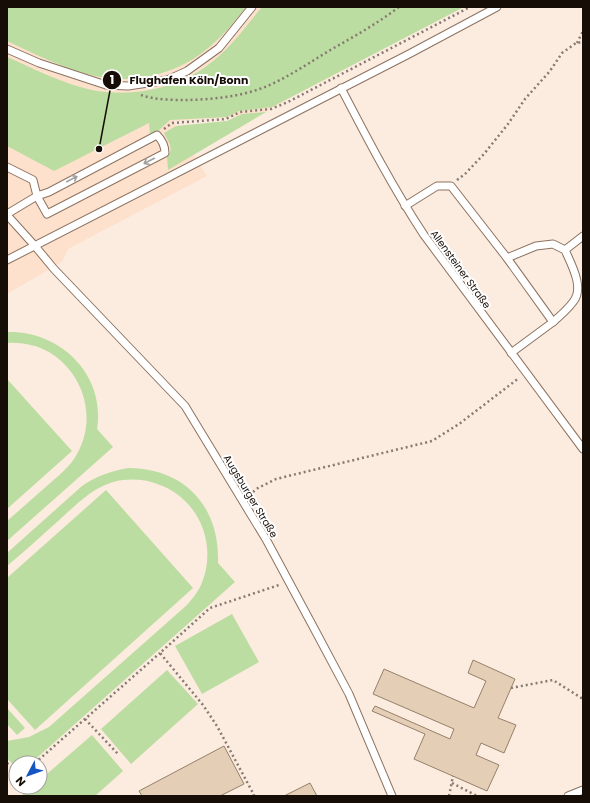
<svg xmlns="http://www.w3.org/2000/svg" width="590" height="803" font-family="Poppins,sans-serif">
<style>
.built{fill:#fde1cd}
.green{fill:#bcdda1}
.building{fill:#e4ceb5;stroke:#95816a}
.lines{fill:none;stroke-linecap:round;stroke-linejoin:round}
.service-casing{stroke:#8c7361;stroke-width:9}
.path{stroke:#867a71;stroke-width:2.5;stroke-dasharray:2 3;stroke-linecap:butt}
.service{stroke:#fff;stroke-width:7}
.oneway{stroke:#a29e9c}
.labels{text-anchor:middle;stroke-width:4;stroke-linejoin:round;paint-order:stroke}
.street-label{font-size:10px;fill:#160d07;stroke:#fff}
.leader{fill:none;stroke:#160d07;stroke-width:1.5}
.callout-dot{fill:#160d07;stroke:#fff;stroke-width:1.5}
.mark-label{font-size:12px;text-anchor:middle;font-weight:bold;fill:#fff}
.callout-label{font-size:11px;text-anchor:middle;font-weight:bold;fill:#160d07;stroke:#fff;stroke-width:4;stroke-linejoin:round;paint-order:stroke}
</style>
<rect width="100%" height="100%" fill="#fcebdf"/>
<!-- built -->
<polygon class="built" points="7,7 462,7 290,98 260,115 173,121 207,176 68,249 62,262 7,294"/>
<!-- green -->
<g class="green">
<path d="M7 7H246C234 22 222 37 207 49 177 74 133 85 95 76 64 69 35 54 7 41Z"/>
<path d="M262 7H464L272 107 239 111 227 117 170 120 158 131 154 132 150 134 149 123 54 171 7 146V57C35 69 63 84 92 90 133 98 181 88 213 61 232 46 246 26 262 7Z"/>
<path d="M266 112 168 170 167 157C175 150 168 141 164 133L176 126 227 121 242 114Z"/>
<path d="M7 332C60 330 106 375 97 429L113 447 7 541V521C21 509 34 497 48 485 57 477 67 469 74 459 108 408 69 338 7 343Z"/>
<polygon points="7,379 72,451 7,509"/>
<path d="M128 468C185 468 220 507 218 563L235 582 31 763H16V768L7 758V741L29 737 49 727 187 605C192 599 198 592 201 585 218 546 200 500 160 485 145 479 129 478 113 482 90 489 74 507 57 522 40 537 24 552 7 566V553L82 486C96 476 111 471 128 468Z"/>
<polygon points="106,490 193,588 35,730 7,699 7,578"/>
<polygon points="232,614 259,662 202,694 175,646"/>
<polygon points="167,670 198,704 131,764 101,729"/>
<polygon points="7,708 25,728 17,735 7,724"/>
<polygon points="92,735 123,771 95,796 21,796 31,787 40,787 40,780"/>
</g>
<!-- building -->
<g class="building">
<polygon points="473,660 515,679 498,718 516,725 504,753 481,743 476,755 499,765 487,791 414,759 425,734 372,711 375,706 450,739 454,729 373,694 384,669 474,708 486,681 468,673"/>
<polygon points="224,746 244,784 220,796 142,796 139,791"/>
<polygon points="310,783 317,796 284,796"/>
</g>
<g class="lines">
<defs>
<g id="service">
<polyline points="7,49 39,63 106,85 128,86 148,83 167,80 187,71 219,48 252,7"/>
<path d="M341 88C367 138 393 188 424 235L583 449"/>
<path d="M7 167 33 180 37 196 47 214 165 153C165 146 162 140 157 135L49 192 37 196 7 214"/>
<polyline points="405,206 437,186 451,186 507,258 553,322 511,353"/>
<polyline points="7,215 35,246 54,269 185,406 267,541 316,632 349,694 392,796"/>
<polyline points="565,250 583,236"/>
<path d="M507 258 536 246 553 244 565 250C571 264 585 288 573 302 568 309 560 316 553 322"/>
<polyline points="7,260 409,54 497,7"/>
<polyline points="568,796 583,790"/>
</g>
</defs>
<!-- service casing -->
<use href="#service" class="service-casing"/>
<!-- path -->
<g class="path">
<polyline points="577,43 583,31"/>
<path d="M141 95C155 100 173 100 189 100 217 99 246 96 272 84 293 74 312 61 332 49 355 36 378 23 399 7"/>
<polyline points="164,129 172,123 226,119 240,112 271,109 288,102 470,7"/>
<polyline points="457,180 465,174 484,154 508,124 525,99 550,71 562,53 576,43 583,42"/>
<polyline points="249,495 258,488 276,479 432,441 459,424 519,378"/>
<polyline points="511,688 553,680 583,699"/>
<polyline points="85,719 118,754"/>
<polyline points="7,763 16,772"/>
<polyline points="35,763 160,653"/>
<polyline points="452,783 477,796"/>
<polyline points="253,796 254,795 217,726 203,705 160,653 210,608 279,585"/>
<polyline points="449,796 453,776"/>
</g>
<!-- service -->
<use href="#service" class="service"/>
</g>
<!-- one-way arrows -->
<defs><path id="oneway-shaft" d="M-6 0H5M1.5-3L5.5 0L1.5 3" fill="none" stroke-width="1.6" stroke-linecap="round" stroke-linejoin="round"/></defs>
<g class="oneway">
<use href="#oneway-shaft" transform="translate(149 161) rotate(153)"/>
<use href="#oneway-shaft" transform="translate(72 179) rotate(-28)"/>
</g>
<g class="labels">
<!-- street labels -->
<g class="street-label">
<text transform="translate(461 269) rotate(54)" y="4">Allensteiner Straße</text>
<text transform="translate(251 496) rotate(59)" y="4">Augsburger Straße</text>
</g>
</g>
<!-- callouts -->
<path class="leader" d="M99 149L112 80"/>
<g class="callout-dot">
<circle cx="99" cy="149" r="4"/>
<circle cx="112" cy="80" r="10"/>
</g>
<g class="mark-label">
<text x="112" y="84">1</text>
</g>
<g class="callout-label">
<text x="189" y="84">Flughafen Köln/Bonn</text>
</g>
<!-- border -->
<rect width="590" height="803" fill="none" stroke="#160d07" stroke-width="16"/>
<!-- north arrow -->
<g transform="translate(28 775) rotate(229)"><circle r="19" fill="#ffffff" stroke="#a29e9c"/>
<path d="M0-3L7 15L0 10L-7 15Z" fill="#1556c2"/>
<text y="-6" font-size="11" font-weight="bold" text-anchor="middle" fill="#160d07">N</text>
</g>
</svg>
